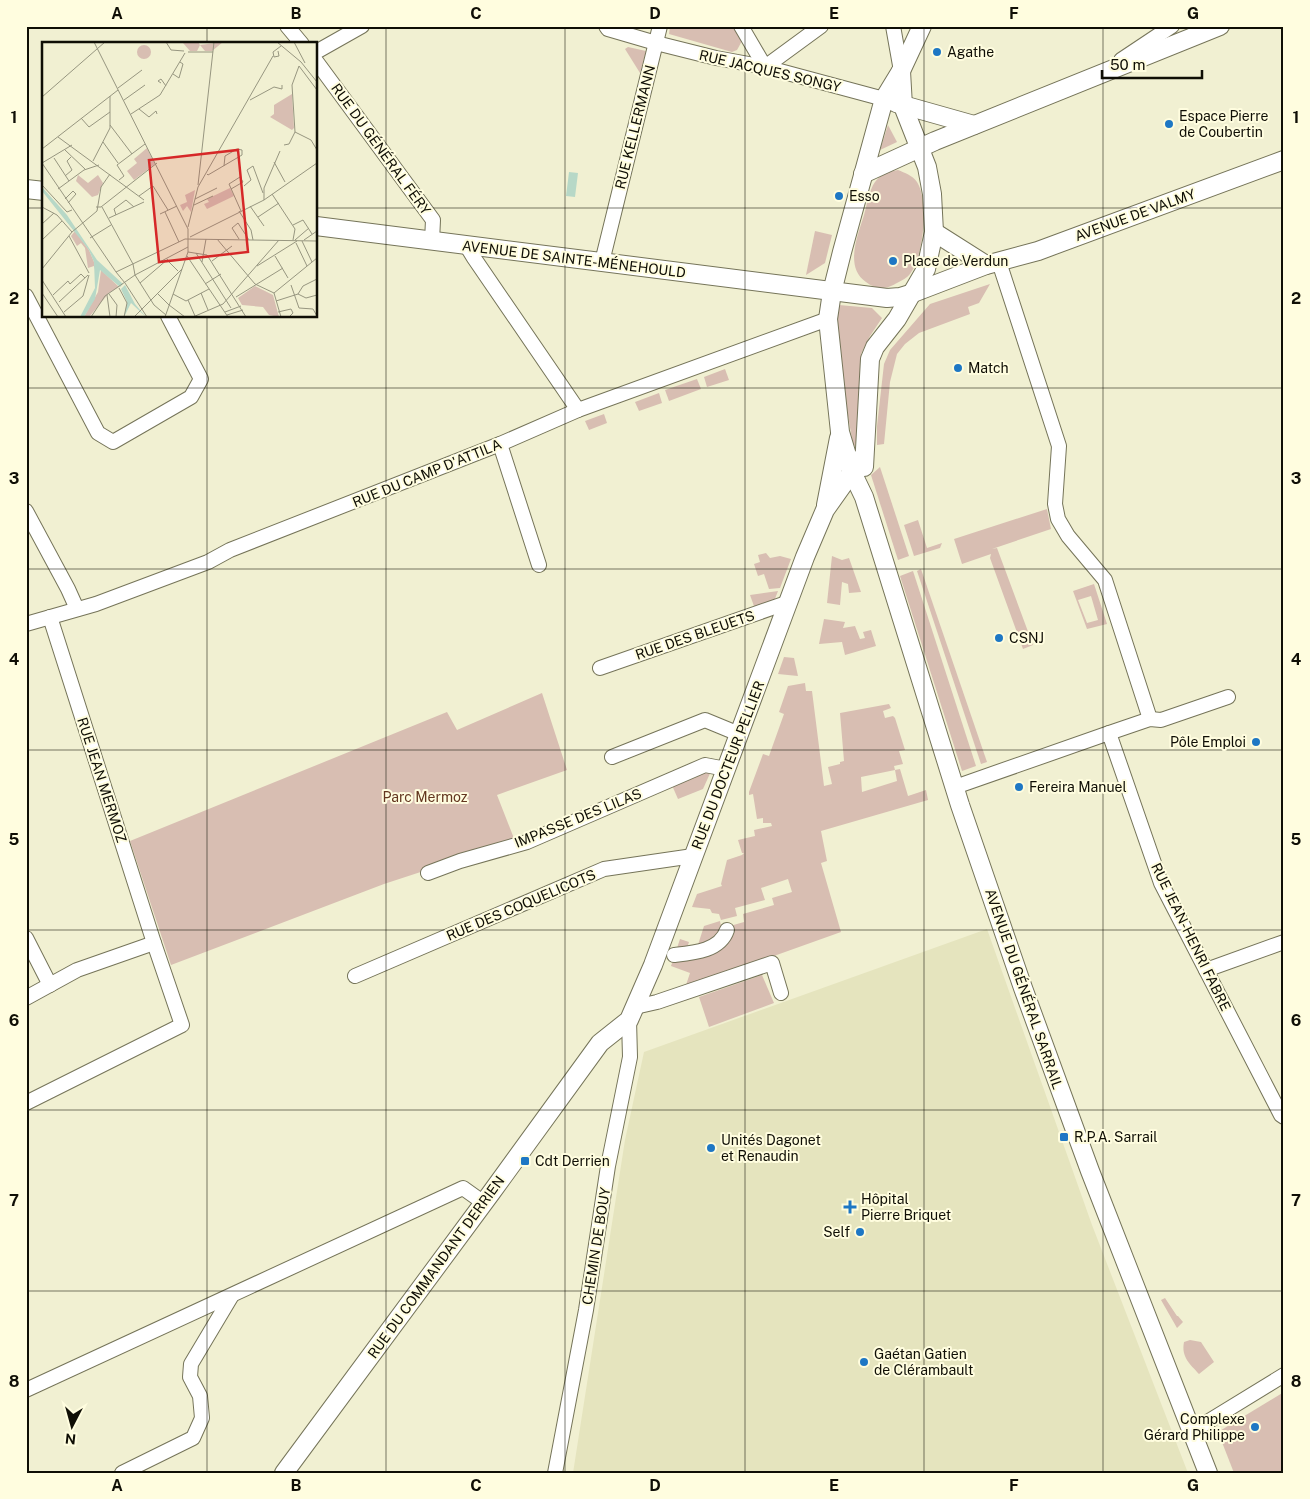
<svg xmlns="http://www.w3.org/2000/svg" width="1310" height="1499" font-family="'Public Sans',sans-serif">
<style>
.built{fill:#e5e4be}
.green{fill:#d8beb2;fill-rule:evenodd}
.water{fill:#b7d8c7}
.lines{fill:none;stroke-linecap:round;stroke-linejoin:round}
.minor-casing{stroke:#757459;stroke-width:16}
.major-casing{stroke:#757459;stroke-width:20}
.minor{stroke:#fff;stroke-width:14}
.major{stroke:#fff;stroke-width:18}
.grid{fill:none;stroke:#0f0e05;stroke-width:1;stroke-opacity:0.55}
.poi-dot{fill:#1e77c4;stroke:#fffddf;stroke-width:2}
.labels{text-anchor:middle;stroke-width:4;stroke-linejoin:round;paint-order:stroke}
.poi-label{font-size:14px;fill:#0f0e05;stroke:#fffddf;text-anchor:start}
.street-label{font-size:14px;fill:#0f0e05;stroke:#fffddf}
.park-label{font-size:14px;fill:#63361f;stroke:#fffddf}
.inset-road{fill:none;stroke:#979680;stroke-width:1}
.view{fill:#d62828;fill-opacity:0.15;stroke:#d62828;stroke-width:2.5}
.inset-edge{fill:none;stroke:#0f0e05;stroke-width:2.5}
.neatline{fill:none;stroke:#0f0e05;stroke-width:2}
.grid-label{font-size:16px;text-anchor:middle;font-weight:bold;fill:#0f0e05}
</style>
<rect width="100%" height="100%" fill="#f1f0d2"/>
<!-- built -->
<polygon class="built" points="987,929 1092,1225 1188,1473 573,1473 625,1140 644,1052"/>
<!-- green -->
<g class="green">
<polygon points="670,26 735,26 742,41 737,50 732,52 669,34"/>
<polygon points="628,47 646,51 640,73 625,49"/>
<polygon points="888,125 897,142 880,150"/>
<path d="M898 170C905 173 912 175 917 182 929 200 924 256 910 274 907 278 902 280 897 283 893 285 888 288 883 288 877 288 871 286 866 282 844 267 858 235 864 215 867 205 869 190 875 182 881 174 888 172 898 170Z"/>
<polygon points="815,231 832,235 825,263 806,275"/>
<polygon points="990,284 979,303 968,307 970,314 919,333 905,344 897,354 890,382 884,444 877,445 877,426 884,364 890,350 930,304"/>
<polygon points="839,305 872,308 882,318 870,336 861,354 857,439 855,446 853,445 837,351 837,308"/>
<polygon points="725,369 729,380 707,387 704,377"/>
<polygon points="697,379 701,389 669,401 665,390"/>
<polygon points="659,393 662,403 639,411 635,402"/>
<polygon points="604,414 607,423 589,430 585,421"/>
<polygon points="880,467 909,556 898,560 871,475"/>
<polygon points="1047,509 1051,529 992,549 997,548 1033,645 1023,649 990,558 991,554 962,564 954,539"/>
<polygon points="918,520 927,548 942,543 940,548 914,556 904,525"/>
<polygon points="766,553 770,558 780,556 791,559 780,588 769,589 764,574 758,576 754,564 760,562 758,555"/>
<polygon points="832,556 842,560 849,558 861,592 849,593 848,584 842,582 840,605 827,603"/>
<polygon points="921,569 987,762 981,764 917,571"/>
<polygon points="913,571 976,766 962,771 900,576"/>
<path d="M1094 584 1107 624 1087 629 1073 591ZM1091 596 1098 620 1087 623 1078 600Z"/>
<polygon points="778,591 773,604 755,609 750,595"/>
<polygon points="824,619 845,622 843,628 855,626 860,639 865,638 863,632 871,630 876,646 845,655 842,642 819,644"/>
<polygon points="784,657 794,658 798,676 778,674"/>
<polygon points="805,683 806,691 812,691 824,786 832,784 828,767 840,764 840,762 844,761 840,713 889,704 891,708 883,711 885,718 893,716 895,718 905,750 899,751 903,764 894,766 895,770 861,777 862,792 897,781 895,770 900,769 908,796 926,790 928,800 821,831 827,861 821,863 841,932 685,988 690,973 671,966 680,939 689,942 687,948 696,951 704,926 720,921 722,932 730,926 744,922 743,914 774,905 772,898 792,892 788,879 761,888 765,900 735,908 737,916 721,920 719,914 712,913 710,909 692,907 697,894 722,886 721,884 727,860 742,855 744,853 742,853 738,840 755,836 754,830 772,826 771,823 763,823 763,818 757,819 753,794 749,795 749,792 763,754 769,756 784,714 779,712 788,686"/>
<polygon points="542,693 567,770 497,795 515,841 384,884 171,965 130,841 447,712 457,730"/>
<polygon points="712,769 703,789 678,799 671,783"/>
<polygon points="762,975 774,1003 709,1027 699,997"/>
<polygon points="1165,1298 1177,1316 1178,1316 1183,1322 1177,1328 1161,1300"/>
<path d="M1190 1340 1201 1342 1214 1362 1199 1374C1190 1364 1181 1357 1184 1342Z"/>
<polygon points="1284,1392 1284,1473 1234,1473 1218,1432"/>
</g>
<!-- water -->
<polygon class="water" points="569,172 578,173 575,197 566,196"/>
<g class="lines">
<defs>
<g id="minor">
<polyline points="287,26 302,44"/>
<polyline points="606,26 608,29 656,43 716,58 765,67 884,99"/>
<polyline points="741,26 765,67"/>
<polyline points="893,26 901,71"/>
<polyline points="316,52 362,26"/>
<polyline points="1121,60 1172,26"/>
<polyline points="316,61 433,220 432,241"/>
<polyline points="765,67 821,26"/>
<polyline points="466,245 474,258 578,410"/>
<polyline points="602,262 660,26"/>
<polyline points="999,262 1059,446 1055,504 1058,519 1068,536 1105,580 1150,719"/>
<polyline points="26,296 98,433 113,442 191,397 201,379 168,316"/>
<polyline points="500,444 539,565"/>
<polyline points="26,511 68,589 77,609"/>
<polyline points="26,624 96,604 208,562 230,550 500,444 578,410 828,319"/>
<polyline points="600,668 789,602"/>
<polyline points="1109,733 1161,883 1281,1115 1284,1117"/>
<polyline points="612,757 705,720 739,734"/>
<polyline points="955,787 1109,733 1150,719 1161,720 1228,697"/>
<polyline points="428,873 460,861 527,842 705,765 726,769"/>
<polyline points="26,938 50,985"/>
<path d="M674 955C693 953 720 951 727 930"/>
<polyline points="1206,970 1284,942"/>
<polyline points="355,976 604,869 693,856"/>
<polyline points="26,998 77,970 154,943"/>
<polyline points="635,1007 657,1002 772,963 781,993"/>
<polyline points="26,1103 182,1025 154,943 50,617"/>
<polyline points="26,1390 463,1188 484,1203"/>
<polyline points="1191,1432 1284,1375"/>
<polyline points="122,1473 193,1438 202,1418 200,1396 190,1377 191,1364 231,1297"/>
<polyline points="555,1473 586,1310 608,1166 630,1057 629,1020"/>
</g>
<g id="major">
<polyline points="922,26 901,71 884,99 842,252 832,292 828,319 840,432 852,472 864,497 960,805 1023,988 1090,1171 1208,1473"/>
<polyline points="896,103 974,125"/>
<polyline points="863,174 935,141 1220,26"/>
<polyline points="26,189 44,191"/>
<polyline points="316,226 887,298 900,297 913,293 986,265 1038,251 1284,160"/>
<polyline points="934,232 986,265"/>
<polyline points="864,467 870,359 875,347 897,319 926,269 934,232 932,194 927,167 903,106 901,71"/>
<polyline points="826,505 839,438"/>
<polyline points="284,1473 491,1193 600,1043 629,1020 653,965 805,557 825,510 864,455"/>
</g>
</defs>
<!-- minor casing -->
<use href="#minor" class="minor-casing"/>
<!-- major casing -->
<use href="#major" class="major-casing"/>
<!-- minor -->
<use href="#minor" class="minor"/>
<!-- major -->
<use href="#major" class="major"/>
</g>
<!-- grid -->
<path class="grid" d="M207 26V44M386 26V1473M565 26V1473M745 26V1473M924 26V1473M1103 26V1473M26 208H44M316 208H1284M207 316V1473M26 388H1284M26 569H1284M26 750H1284M26 930H1284M26 1110H1284M26 1291H1284"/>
<!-- markers -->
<g class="poi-dot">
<circle cx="937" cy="52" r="5"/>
<circle cx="1169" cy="124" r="5"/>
<circle cx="839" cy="196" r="5"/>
<circle cx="893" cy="261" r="5"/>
<circle cx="958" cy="368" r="5"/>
<circle cx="999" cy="638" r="5"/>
<circle cx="1256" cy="742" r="5"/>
<circle cx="1019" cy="787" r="5"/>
<rect x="1059" y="1132" width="10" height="10" rx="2.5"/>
<circle cx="711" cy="1148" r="5"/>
<rect x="520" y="1156" width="10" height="10" rx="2.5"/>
<path d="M847.5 1199.5h5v5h5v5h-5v5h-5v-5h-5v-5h5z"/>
<circle cx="860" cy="1232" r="5"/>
<circle cx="864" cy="1362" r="5"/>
<circle cx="1255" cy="1427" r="5"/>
</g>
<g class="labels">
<!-- poi labels -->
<g class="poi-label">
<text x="947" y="57">Agathe</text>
<text x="1179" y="121">Espace Pierre<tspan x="1179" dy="16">de Coubertin</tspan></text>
<text x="849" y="201">Esso</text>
<text x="903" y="266">Place de Verdun</text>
<text x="968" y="373">Match</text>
<text x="1009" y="643">CSNJ</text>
<text x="1246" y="747" text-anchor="end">Pôle Emploi</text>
<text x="1029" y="792">Fereira Manuel</text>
<text x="1074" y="1142">R.P.A. Sarrail</text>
<text x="721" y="1145">Unités Dagonet<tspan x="721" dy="16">et Renaudin</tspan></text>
<text x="535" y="1166">Cdt Derrien</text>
<text x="861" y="1204">Hôpital<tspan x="861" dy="16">Pierre Briquet</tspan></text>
<text x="850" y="1237" text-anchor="end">Self</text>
<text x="874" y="1359">Gaétan Gatien<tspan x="874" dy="16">de Clérambault</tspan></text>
<text x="1245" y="1424" text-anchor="end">Complexe<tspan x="1245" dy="16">Gérard Philippe</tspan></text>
</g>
<!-- street labels -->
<g class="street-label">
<text transform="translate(770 71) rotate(13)" y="5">RUE JACQUES SONGY</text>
<text transform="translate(635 127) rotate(-76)" y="5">RUE KELLERMANN</text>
<text transform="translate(381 149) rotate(54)" y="5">RUE DU GÉNÉRAL FÉRY</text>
<text transform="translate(1135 215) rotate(-20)" y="5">AVENUE DE VALMY</text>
<text transform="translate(574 259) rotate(7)" y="5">AVENUE DE SAINTE-MÉNEHOULD</text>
<text transform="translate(427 473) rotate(-22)" y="5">RUE DU CAMP D'ATTILA</text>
<text transform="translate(695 635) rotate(-19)" y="5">RUE DES BLEUETS</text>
<text transform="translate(728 765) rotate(-69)" y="5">RUE DU DOCTEUR PELLIER</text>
<text transform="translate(102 780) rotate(72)" y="5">RUE JEAN MERMOZ</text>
<text transform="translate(578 818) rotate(-22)" y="5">IMPASSE DES LILAS</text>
<text transform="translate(521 905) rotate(-23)" y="5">RUE DES COQUELICOTS</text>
<text transform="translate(1191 937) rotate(64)" y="5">RUE JEAN-HENRI FABRE</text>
<text transform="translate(1024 989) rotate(71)" y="5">AVENUE DU GÉNÉRAL SARRAIL</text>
<text transform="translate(596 1246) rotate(-81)" y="5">CHEMIN DE BOUY</text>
<text transform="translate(436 1267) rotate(-54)" y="5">RUE DU COMMANDANT DERRIEN</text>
</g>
<!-- park labels -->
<g class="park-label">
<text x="425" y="802">Parc Mermoz</text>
</g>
</g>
<!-- overview -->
<g transform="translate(42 42)">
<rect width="275" height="275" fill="#f1f0d2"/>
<path d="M156 0 158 3 181 0 170 9H163L158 3 155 9H148L141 1ZM95 10a7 7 0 1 1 14 0a7 7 0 1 1-14 0ZM250 52 252 86 250 88 228 75 232 72V63ZM105 106 113 122 92 138 85 129 95 121 92 117ZM36 133 46 141 56 133 61 141 56 153 50 155 34 139ZM188 146 192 154 165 167 162 162 167 160 165 157ZM153 148 149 170 145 164 141 169 138 163 145 160 143 153ZM33 189 47 208 52 220 55 234 52 224 46 226 43 206 39 201 35 204 29 194ZM59 228 77 245 67 251 47 275H42L56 250ZM213 244 231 253 237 275 227 273 221 265 200 263 196 256Z" fill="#d8beb2"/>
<path d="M0 145 25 173 55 218 81 242 78 245 58 228 53 257 42 275H38L53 246 52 220 47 208 0 149ZM83 243 93 262 104 275 89 261 82 275 85 260 79 247Z" fill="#b7d8c7"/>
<path class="inset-road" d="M52 0 146 187V210L123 275M124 0 129 8 142 9M235 0 259 20 275 40M252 0 263 21M236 9 237 14 232 15 231 10 239 4M146 10H171M131 32 137 36 141 22 138 20M119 41 116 39 119 37 124 44M76 46 100 28M0 55 63 0M82 58 103 43M208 58 232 45 240 47V43M97 67 107 75 114 69 115 72M89 72 118 53 143 11M39 76 47 85 68 70M68 83 90 112M253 90 269 98 275 108M16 95 102 158M61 100 76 121M242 103 247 102 253 90 250 43 257 24 275 48M0 107 76 48M23 108 43 127M12 116 27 139M51 119 68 86V54M232 120 243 140M0 121 74 230M0 121 30 103M165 132 166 133 200 113V108L195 107 183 114 182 124M23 134 30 128 25 119 29 115M77 138 82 134 75 123 103 102M0 143 25 170 30 168M156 143 172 0M202 144 209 138 205 128 211 124 221 151M16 147 42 128 57 123M189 147 201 140 198 135 187 142 199 169M230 152 253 187 251 198M97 154 111 144 126 168M23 157 31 149 34 152 26 161M153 157 175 146M222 158V146L238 109M152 163 171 154M208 164 222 184M0 165 15 173 30 190M54 165H59L115 121M60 165 91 222 93 233 112 263 124 273M197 169 209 188 211 198M123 170 137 200M118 172 135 164M74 173 72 167 84 158 92 165M216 175 237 161M67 176 102 160M0 182 12 171M251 183 261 178 270 192M146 185 156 145 231 14M27 194 47 231M148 195 222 158 275 121M48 196 69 183M175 197 213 242 232 251M197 197 190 186 196 181 207 198M0 198 20 179M253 198 267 186M262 198 275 189M260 199 270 220M254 201 265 224M146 210 165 213 204 275M154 211 189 266M145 214 186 275M233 214 246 236M125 218 136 229M170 219 190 204M160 220 164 197M215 224 255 199M0 227 30 190 55 169 59 145 68 132M0 238 24 275M83 241 105 275M83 241 74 230 143 197 275 199M98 241 126 217M163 242 179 232M249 243 257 266 271 267 275 274M77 246 85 261 82 275M0 251 16 275M159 251 166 268M232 251 275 216M232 251 239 275M67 252 75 263 74 275M116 252 127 263M131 252 144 259 167 247M256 252 264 256 275 253M11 253 26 239 28 242 39 232 43 236M65 253 68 275M194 255 241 226M146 258 153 274M234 259 256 252 261 244 275 237M17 260 46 233M127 263 143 275M22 270 41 254 47 233M183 270 199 264M236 270 249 267 251 271 247 275M185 273 201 268M49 275 63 254 93 233 146 205M92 275 140 227M151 275 181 262 237 198"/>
<path class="view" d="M196 108 206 210 117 220 107 118Z"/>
<rect width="275" height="275" class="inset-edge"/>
</g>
<!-- border -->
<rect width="1310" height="1499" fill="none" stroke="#fffddf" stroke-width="55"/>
<!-- north arrow -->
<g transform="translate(72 1426) rotate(186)" stroke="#fffddf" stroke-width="4" paint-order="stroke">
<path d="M0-4L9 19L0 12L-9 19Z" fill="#0f0e05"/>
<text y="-8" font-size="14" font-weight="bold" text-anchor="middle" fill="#0f0e05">N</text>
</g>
<!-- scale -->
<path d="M1102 70v8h100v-8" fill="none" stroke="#0f0e05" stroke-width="2.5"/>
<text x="1110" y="70" font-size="15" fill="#0f0e05" stroke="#fffddf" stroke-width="4" paint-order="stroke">50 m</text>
<rect x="28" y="28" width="1254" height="1444" class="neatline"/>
<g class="grid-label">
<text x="117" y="19">A</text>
<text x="296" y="19">B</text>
<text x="476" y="19">C</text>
<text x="655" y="19">D</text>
<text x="834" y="19">E</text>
<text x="1014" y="19">F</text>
<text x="1193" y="19">G</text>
<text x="14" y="123">1</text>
<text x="1296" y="123">1</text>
<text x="14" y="304">2</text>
<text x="1296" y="304">2</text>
<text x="14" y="484">3</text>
<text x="1296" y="484">3</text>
<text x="14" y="665">4</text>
<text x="1296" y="665">4</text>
<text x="14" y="845">5</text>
<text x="1296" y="845">5</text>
<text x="14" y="1026">6</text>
<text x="1296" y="1026">6</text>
<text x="14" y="1206">7</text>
<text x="1296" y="1206">7</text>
<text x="14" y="1387">8</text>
<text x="1296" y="1387">8</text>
<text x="117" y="1491">A</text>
<text x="296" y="1491">B</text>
<text x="476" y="1491">C</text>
<text x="655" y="1491">D</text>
<text x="834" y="1491">E</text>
<text x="1014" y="1491">F</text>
<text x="1193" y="1491">G</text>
</g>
</svg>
